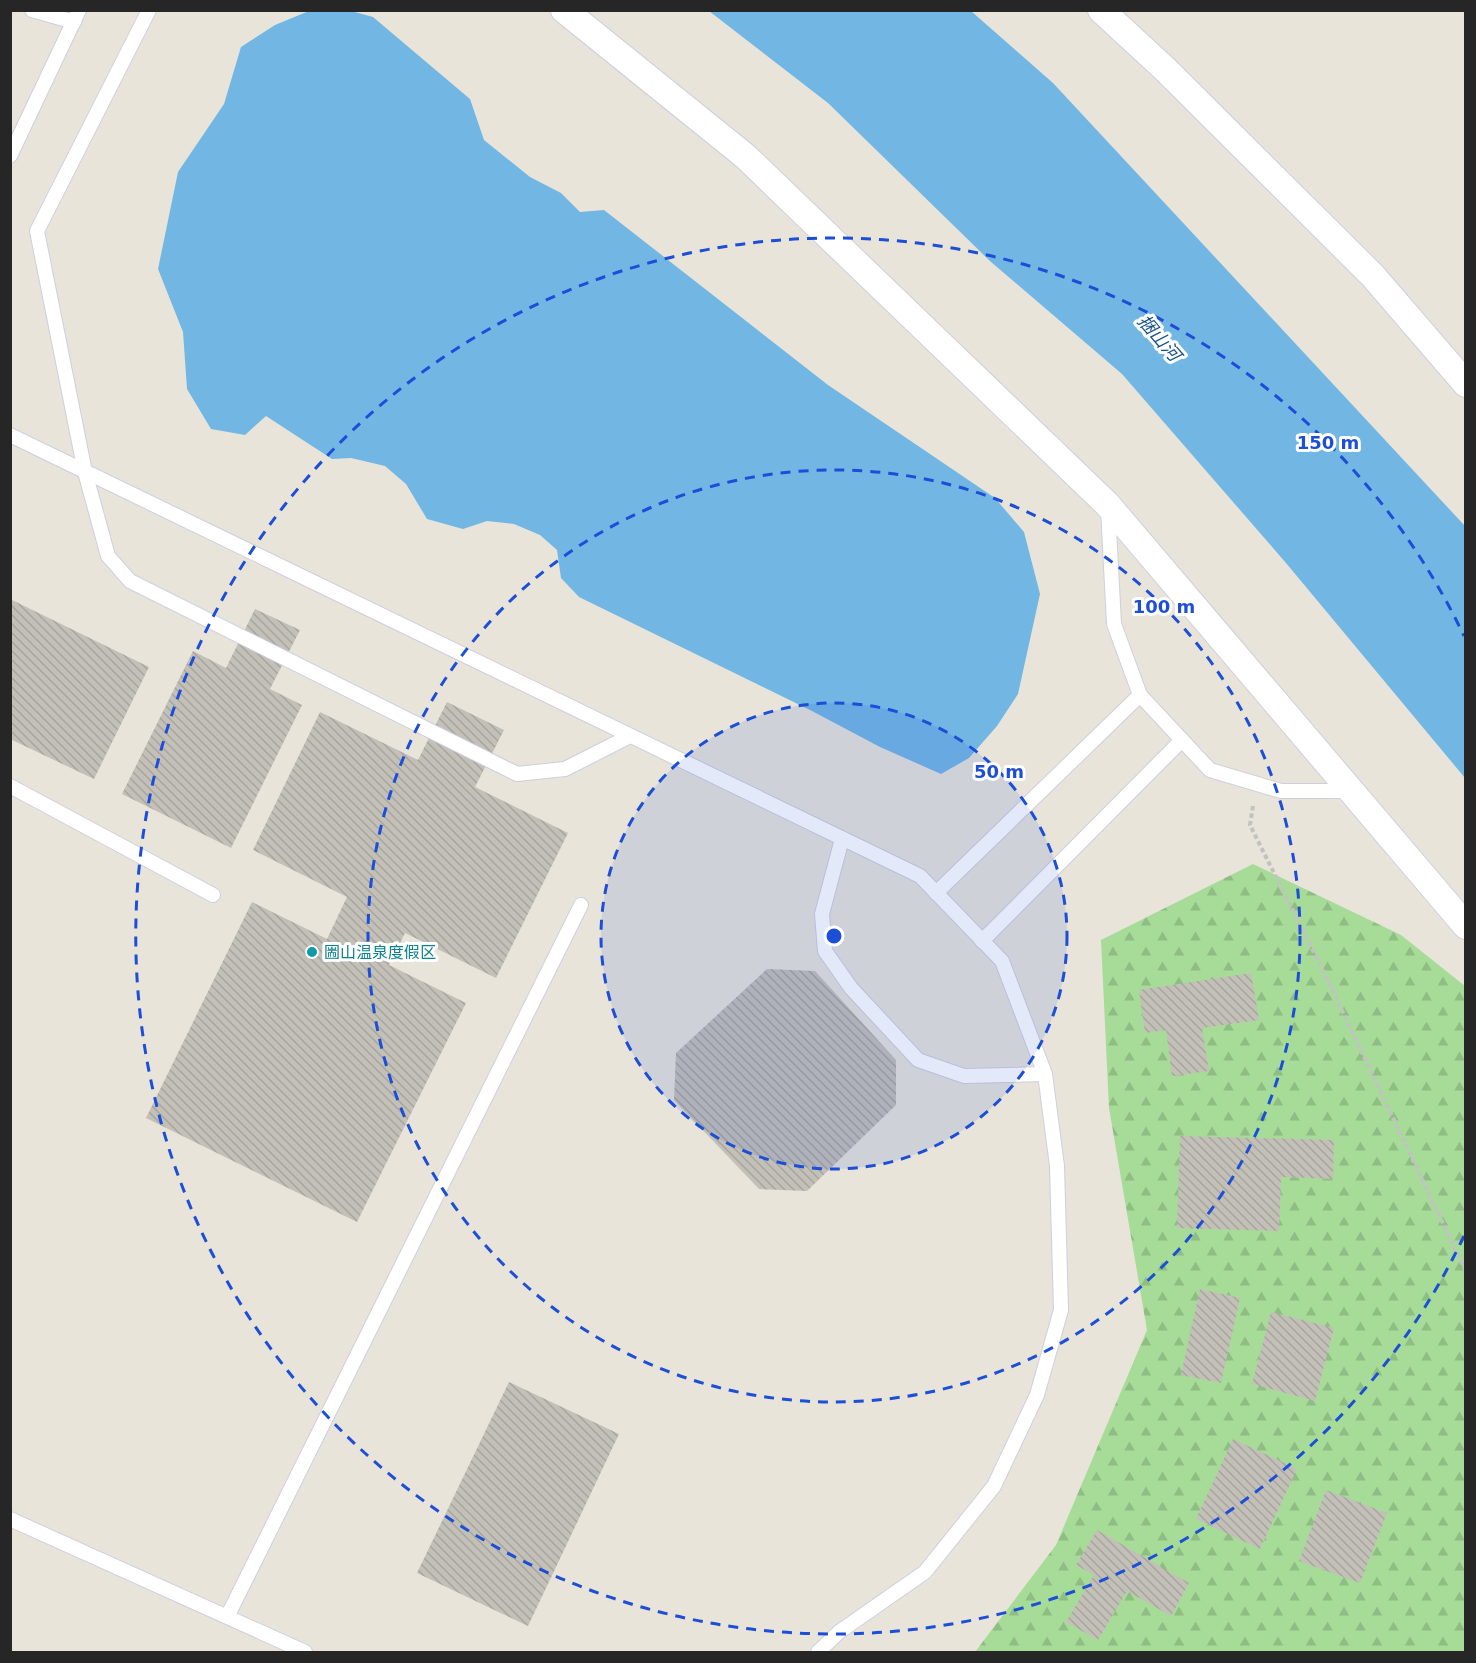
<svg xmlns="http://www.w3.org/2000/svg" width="1476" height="1663" font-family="'DejaVu Sans','Noto Sans SC',sans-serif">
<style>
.forest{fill:url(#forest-firs)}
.water{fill:#72b7e4}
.building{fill:url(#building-back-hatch)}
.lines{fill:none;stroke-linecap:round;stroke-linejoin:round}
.lane-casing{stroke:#cecfdf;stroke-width:16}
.street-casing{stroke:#cecfdf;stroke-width:28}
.path{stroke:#c2c2c2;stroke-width:4;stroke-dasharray:4.5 3;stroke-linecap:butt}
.lane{stroke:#fff;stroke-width:14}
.street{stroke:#fff;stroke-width:26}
.ring{fill:none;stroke:#1d4ed8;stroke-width:3;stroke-dasharray:10 8}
.culture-dot{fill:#0f9aa8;stroke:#fff;stroke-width:2}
.labels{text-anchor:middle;stroke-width:6;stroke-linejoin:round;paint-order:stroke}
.culture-label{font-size:16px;fill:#0d838f;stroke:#fff;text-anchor:start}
.water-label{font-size:18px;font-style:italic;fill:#16538b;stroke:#fff}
.centre{fill:#1d4ed8;stroke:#fff;stroke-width:3}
.ring-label{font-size:18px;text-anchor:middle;font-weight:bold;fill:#1d4ed8;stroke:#fff;stroke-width:6;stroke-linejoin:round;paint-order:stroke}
</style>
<defs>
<pattern id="forest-firs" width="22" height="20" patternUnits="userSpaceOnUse" patternTransform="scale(1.5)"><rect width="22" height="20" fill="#a6dc98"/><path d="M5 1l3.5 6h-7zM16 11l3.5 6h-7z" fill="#8fbd83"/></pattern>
<pattern id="building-back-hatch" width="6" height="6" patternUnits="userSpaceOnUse" patternTransform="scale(1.5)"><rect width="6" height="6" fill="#c3c0b8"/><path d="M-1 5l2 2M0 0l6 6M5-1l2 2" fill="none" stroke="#a7a59e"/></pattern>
</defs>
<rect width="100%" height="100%" fill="#e8e4d9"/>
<!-- forest -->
<polygon class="forest" points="1253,864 1401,935 1465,986 1465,1652 975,1652 1056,1545 1147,1330 1109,1108 1101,940"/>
<!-- water -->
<g class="water">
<polygon points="309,11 351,11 373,17 470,99 484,140 530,177 561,193 580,212 604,210 828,385 995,498 1024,532 1040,594 1018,694 997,726 969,758 941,774 880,747 812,711 579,597 561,578 557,550 540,535 514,524 487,521 463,529 427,519 406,484 385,466 351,458 332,459 266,416 245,435 211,429 187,389 183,332 158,269 178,172 224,104 241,47 275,25"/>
<polygon points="709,11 971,11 1053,83 1465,526 1465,778 1286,563 1122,374 991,262 828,103"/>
</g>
<!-- building -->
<g class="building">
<polygon points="10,599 149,667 94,779 10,739"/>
<polygon points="255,609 300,630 270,689 302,705 231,848 122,794 193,651 226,668"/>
<polygon points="447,702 504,730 475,787 568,833 496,978 405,933 389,965 466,1003 357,1222 146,1118 252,902 327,939 347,897 253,850 320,712 418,760"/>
<polygon points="767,969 815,971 896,1060 896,1105 807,1191 759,1189 674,1100 676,1053"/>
<polygon points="1251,973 1259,1020 1202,1028 1209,1071 1172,1076 1166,1030 1145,1033 1139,990"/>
<polygon points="1180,1136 1334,1140 1333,1179 1281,1177 1279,1231 1177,1228"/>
<polygon points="1200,1289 1240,1298 1221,1383 1181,1375"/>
<polygon points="1271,1312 1334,1328 1315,1401 1252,1384"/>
<polygon points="509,1382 619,1434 528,1626 417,1573"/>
<polygon points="1233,1439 1297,1469 1260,1549 1196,1519"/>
<polygon points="1326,1490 1387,1513 1360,1583 1299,1561"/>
<polygon points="1097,1530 1189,1583 1171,1616 1127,1591 1098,1640 1066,1622 1094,1575 1076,1565"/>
</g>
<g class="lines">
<defs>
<g id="lane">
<polyline points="32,10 74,22"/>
<polyline points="149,10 37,231 85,472 108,556 130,581 517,774 565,769 630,736"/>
<polyline points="10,156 79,10"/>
<polyline points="10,435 920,876 1002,961 1045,1074 1057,1166 1061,1310 1037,1395 994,1486 925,1572 839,1632 818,1652"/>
<polyline points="1108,509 1114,624 1140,695 1210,770 1281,791 1350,791"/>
<polyline points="10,786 213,895"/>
<polyline points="842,839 822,914 825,951 851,988 918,1060 964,1076 1045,1074"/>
<polyline points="936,893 1140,695"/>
<polyline points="982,941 1182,740"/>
<polyline points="10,1519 305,1652"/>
<polyline points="228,1615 581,905"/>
</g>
<g id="street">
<polyline points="564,10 745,156 1107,504 1466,926"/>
<polyline points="1101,10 1165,69 1373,276 1466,384"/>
</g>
</defs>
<!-- lane casing -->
<use href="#lane" class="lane-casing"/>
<!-- street casing -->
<use href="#street" class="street-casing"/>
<!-- path -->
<polyline class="path" points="1253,806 1250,825 1330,985 1466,1272"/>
<!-- lane -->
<use href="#lane" class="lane"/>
<!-- street -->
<use href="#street" class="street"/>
</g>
<!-- distance rings -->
<circle cx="834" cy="936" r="233" fill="#1d4ed8" fill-opacity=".12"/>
<g class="ring">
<circle cx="834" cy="936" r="233"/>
<circle cx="834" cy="936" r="466"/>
<path d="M1464 1236A698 698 0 1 1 1464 636"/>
</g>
<!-- markers -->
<circle class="culture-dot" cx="312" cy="952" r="6"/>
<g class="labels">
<!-- culture labels -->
<g class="culture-label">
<text x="324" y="958">圌山温泉度假区</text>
</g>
<!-- water labels -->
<g class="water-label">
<text transform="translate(1159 338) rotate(49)" y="6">捆山河</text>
</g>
</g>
<circle cx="834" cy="936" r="9" class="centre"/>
<g class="ring-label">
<text x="1328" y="449">150 m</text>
<text x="1164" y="613">100 m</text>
<text x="999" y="778">50 m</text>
</g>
<!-- border -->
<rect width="1476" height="1663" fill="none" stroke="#262626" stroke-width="24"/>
</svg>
